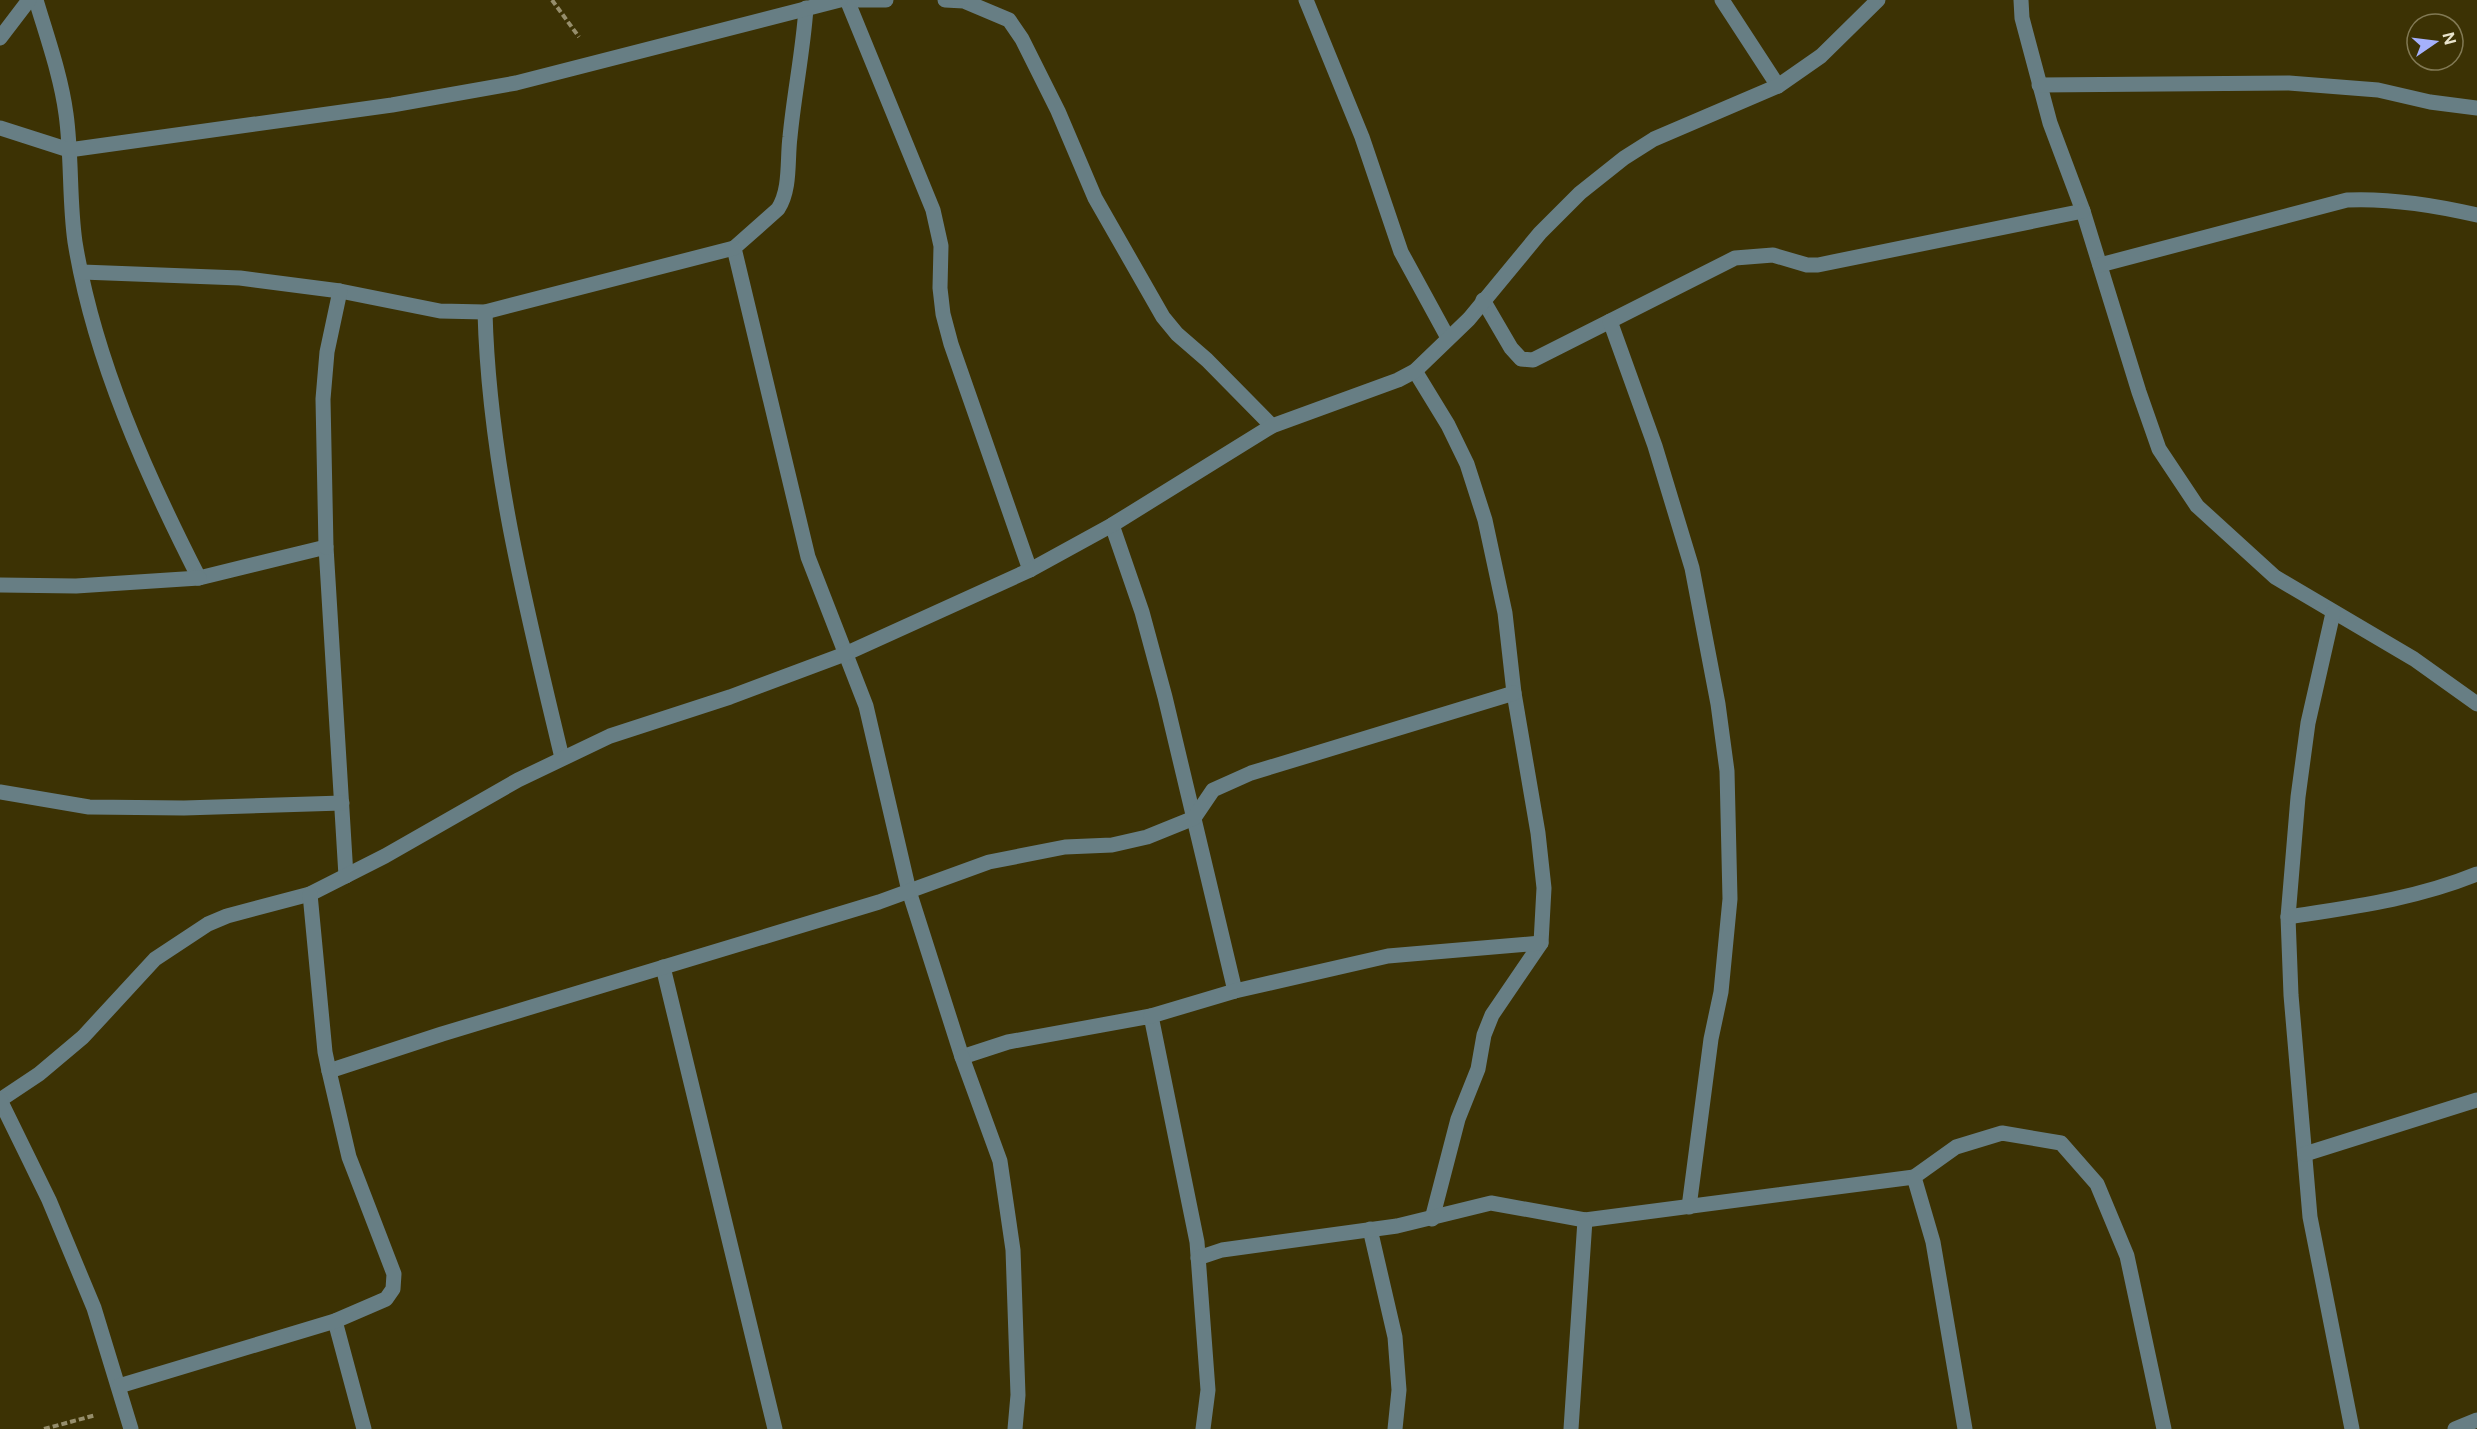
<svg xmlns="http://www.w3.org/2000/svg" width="2477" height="1429" font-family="'Public Sans',sans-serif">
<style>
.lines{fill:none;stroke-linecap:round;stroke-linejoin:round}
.path{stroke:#968e6c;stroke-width:4;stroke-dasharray:6 3;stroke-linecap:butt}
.minor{stroke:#677e84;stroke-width:15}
</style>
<rect width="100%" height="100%" fill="#3c3204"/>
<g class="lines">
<!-- path -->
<g class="path">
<polyline points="552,0 579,37"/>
<polyline points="44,1429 96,1415"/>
</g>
<!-- minor -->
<g class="minor">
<path d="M36 0C47 37 61 76 66 114 72 157 69 200 75 242 94 359 146 474 199 578L326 547 346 876"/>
<polyline points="847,0 933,210 941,246 940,288 943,314 951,344 1030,570"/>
<polyline points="859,0 886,0"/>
<polyline points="945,0 964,1 1009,20 1022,39 1058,111 1095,198 1163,317 1177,334 1207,360 1272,426"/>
<polyline points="1306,0 1362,137 1401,252 1448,338"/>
<polyline points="1722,0 1778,86"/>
<polyline points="2021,0 2022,18 2050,123 2083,211 2139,392 2159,449 2197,506 2275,577 2414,659 2477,704"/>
<path d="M806 8C803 52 794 94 790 137 787 160 791 189 778 209L734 248 808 557 866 706 909 891 962 1057 1008 1042 1151 1016 1197 1242 1208 1390 1203 1429"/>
<polyline points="0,38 29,0"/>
<polyline points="2039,85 2289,83 2378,90 2430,102 2477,108"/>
<polyline points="0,128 69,150 392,105 516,83 840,0"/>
<path d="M2100 265 2347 200C2391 198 2434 205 2477 215"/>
<polyline points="82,272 240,278 340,291 440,311 485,312 734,248"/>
<polyline points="1483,300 1511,348 1521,359 1533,360 1735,258 1773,255 1807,265 1818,265 2083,211"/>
<path d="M485 312C489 464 527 611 562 758"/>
<polyline points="1610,321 1655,446 1692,568 1718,704 1727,771 1730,899 1721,992 1711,1039 1689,1207"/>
<polyline points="1415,371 1448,425 1467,464 1485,520 1505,613 1514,693 1538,833 1544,888 1541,943 1492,1015 1484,1035 1478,1069 1458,1119 1432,1219"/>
<polyline points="1112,525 1142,612 1165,697 1235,991"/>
<polyline points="326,547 323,399 327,352 340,291"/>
<polyline points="0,585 76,586 199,578"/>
<polyline points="2333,613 2308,723 2298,797 2288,917 2291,995 2310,1217 2352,1429"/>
<polyline points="0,792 89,807 184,808 342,803"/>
<path d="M2288 917C2353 907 2416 899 2477 874"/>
<polyline points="663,967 775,1429"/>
<polyline points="1151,1016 1235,991 1388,956 1541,943"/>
<polyline points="962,1057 1000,1161 1013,1250 1018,1395 1015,1429"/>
<polyline points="329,1071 442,1034 879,902 989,862 1065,847 1112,845 1147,837 1194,818 1213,790 1251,773 1514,693"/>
<polyline points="0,1100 39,1074 83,1037 155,959 208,924 227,916 310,894 385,856 518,780 610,736 730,697 845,654 1030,570 1112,525 1272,426 1398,380 1415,371 1469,319 1540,233 1580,193 1624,158 1654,139 1778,86 1821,56 1878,0"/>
<polyline points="0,1100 49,1200 94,1308 131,1429"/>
<polyline points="2305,1154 2477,1100"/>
<polyline points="1370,1229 1395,1337 1399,1390 1395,1429"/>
<polyline points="1198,1258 1222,1250 1397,1226 1491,1203 1585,1220 1914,1177"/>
<polyline points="335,1321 364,1429"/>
<polyline points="119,1386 335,1321 386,1299 393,1289 394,1274 349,1157 329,1071 325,1052 310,894"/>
<polyline points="1571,1429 1585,1220"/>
<polyline points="1965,1429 1933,1242 1914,1177 1956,1147 2002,1133 2061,1143 2097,1184 2127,1256 2164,1429"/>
<polyline points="2455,1429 2477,1420"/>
</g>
</g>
<!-- north arrow -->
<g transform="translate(2435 42) rotate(76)"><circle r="28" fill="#3c3204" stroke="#817954" stroke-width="1.5"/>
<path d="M0-4.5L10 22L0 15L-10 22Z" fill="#a5b1fc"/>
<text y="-9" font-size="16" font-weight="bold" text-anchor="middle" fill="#e8e3cc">N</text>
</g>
</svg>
